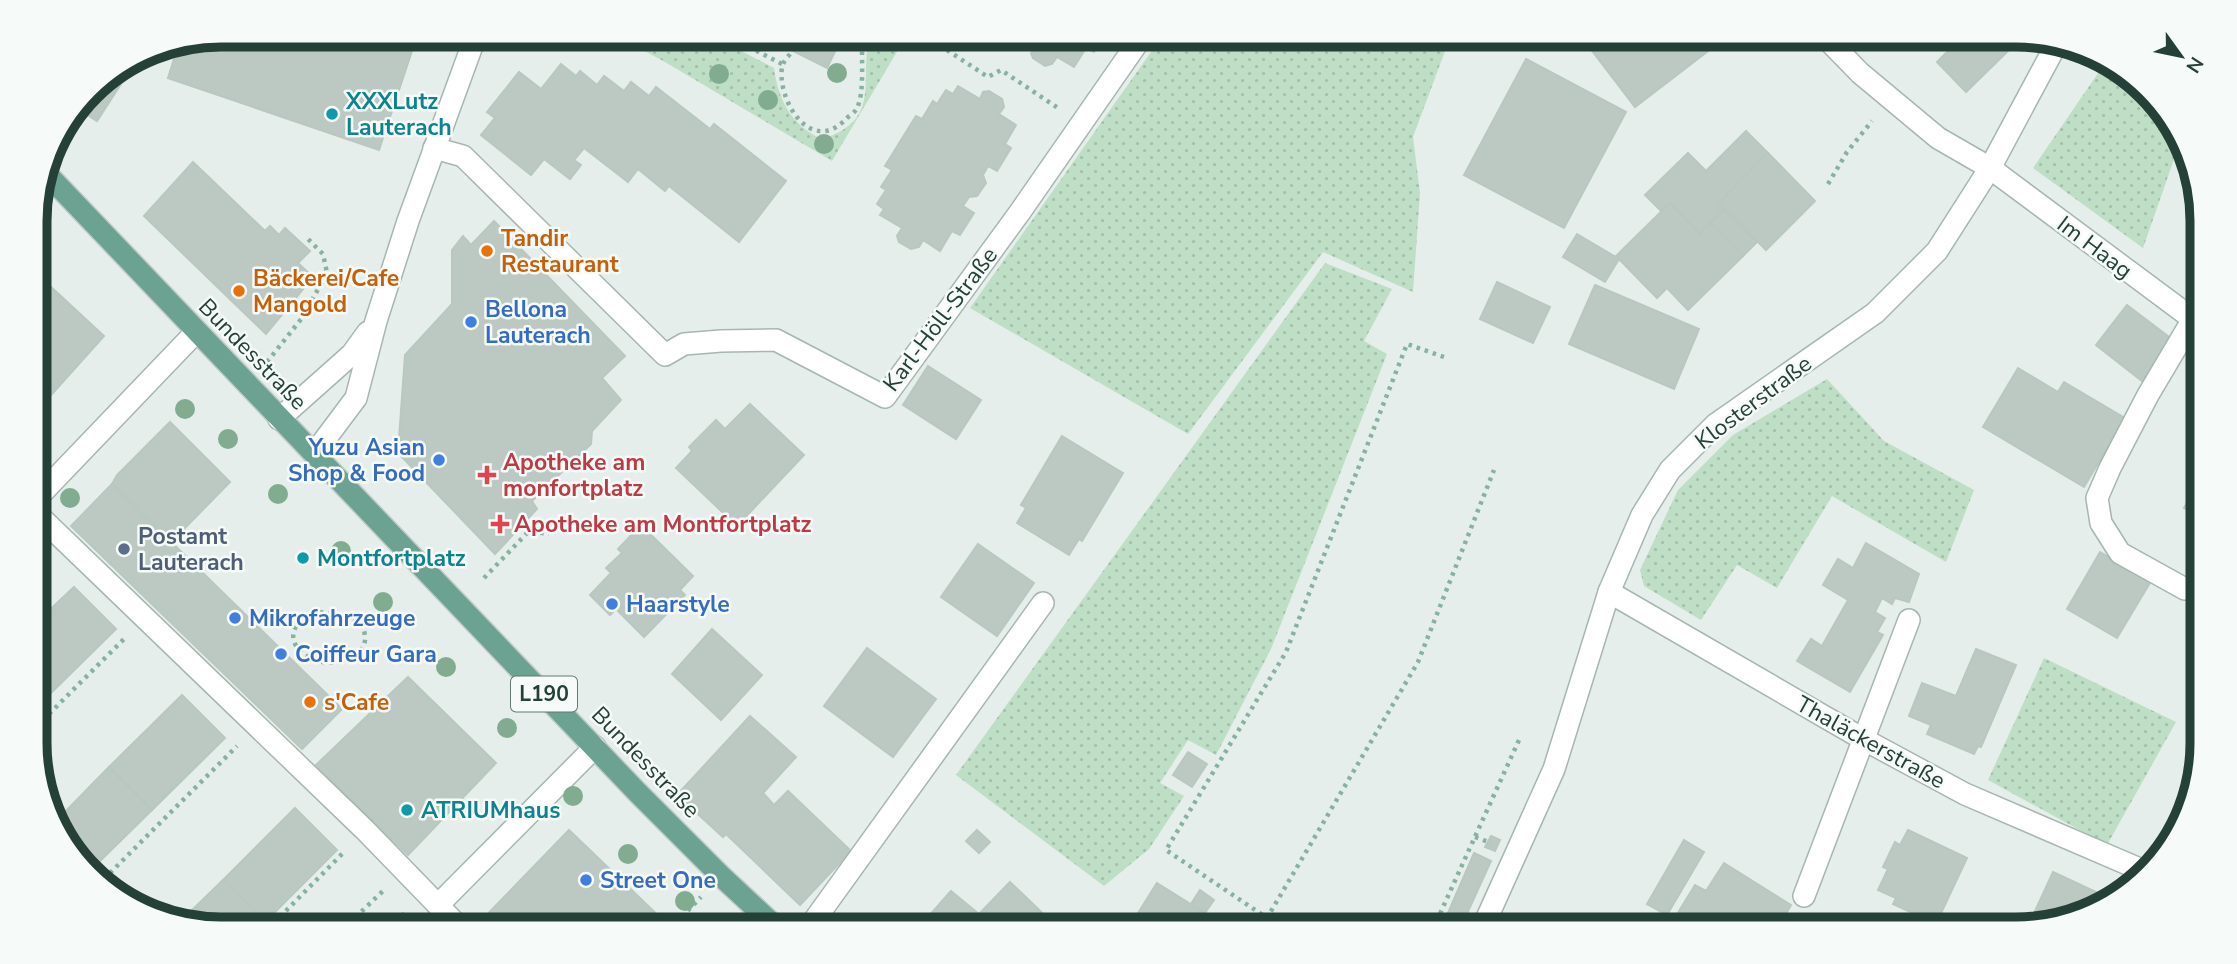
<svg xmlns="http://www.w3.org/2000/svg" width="2237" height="964" font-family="'Nunito Sans',sans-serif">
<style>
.grass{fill:url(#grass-dots)}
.building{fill:#bbc9c2;stroke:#b8c8c0;stroke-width:2}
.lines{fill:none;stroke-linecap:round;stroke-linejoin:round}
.service-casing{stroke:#a7b6b1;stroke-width:24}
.minor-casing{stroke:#a7b6b1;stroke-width:24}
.primary-casing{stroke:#c2cac7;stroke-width:24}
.path{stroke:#87b1a1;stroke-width:4.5;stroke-dasharray:3.5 5;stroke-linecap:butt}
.service{stroke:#fff;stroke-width:21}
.minor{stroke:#fff;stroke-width:21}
.primary{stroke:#6ba291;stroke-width:21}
.tree{fill:#81ac90}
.culture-dot{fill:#0f9aa8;stroke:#f6faf8;stroke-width:2.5}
.food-dot{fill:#e8710a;stroke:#f6faf8;stroke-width:2.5}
.shop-dot{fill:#3f7fe0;stroke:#f6faf8;stroke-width:2.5}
.health-dot{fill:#e0444e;stroke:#f6faf8;stroke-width:2.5}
.service-dot{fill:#5c6f8a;stroke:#f6faf8;stroke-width:2.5}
.labels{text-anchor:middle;stroke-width:5;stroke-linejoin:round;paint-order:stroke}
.shield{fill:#f6faf8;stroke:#637871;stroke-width:2}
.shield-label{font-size:21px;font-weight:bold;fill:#244037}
.culture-label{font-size:23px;font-weight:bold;fill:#0d838f;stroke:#f6faf8;text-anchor:start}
.food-label{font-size:23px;font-weight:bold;fill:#c56008;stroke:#f6faf8;text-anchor:start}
.street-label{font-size:23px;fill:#244037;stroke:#f6faf8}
.shop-label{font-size:23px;font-weight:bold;fill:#366cbe;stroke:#f6faf8;text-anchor:start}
.health-label{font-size:23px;font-weight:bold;fill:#be3a42;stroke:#f6faf8;text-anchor:start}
.service-label{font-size:23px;font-weight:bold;fill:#4e5e75;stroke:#f6faf8;text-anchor:start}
.rim{fill:none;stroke:#244037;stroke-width:9}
</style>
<defs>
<pattern id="grass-dots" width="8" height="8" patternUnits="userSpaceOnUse" patternTransform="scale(1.75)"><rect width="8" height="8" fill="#bfdec6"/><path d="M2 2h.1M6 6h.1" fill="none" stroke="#a4c0ab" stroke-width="1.8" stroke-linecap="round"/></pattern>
</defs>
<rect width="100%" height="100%" fill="#e5eeea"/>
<!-- grass -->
<g class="grass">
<path d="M615 35H710L774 68C778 100 792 126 822 139 884 120 858 79 870 35H907L832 161 665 62Z"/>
<polygon points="1163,35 1451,35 1413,137 1420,193 1413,292 1323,252 1188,434 970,308"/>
<polygon points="2105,63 2163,108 2179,145 2143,248 2033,168"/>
<polygon points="1325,263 1392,289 1364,341 1387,354 1271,649 1216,755 1188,740 1160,783 1184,796 1149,849 1104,886 956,775"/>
<polygon points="1827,379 1884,441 1974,490 1946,562 1832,496 1777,588 1737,565 1701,620 1644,586 1640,570 1678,490 1733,435"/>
<polygon points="2044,658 2176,722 2107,845 1988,780"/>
</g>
<!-- building -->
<g class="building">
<polygon points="221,35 364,35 412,51 379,150 168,78 179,43"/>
<polygon points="761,35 843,35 827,68"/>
<polygon points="1020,35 1104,35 1094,52 1086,48 1074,67 1057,57 1052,64 1045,66 1033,58 1031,53 1036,45"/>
<polygon points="1580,35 1729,35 1635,107"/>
<polygon points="1938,35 1992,35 2008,51 1966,92 1937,62 1951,48"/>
<polygon points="139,56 97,121 77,108 98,81"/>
<polygon points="1526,59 1626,112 1564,228 1464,175"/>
<polygon points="561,64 576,76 580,71 597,85 604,76 624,91 631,82 649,96 656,87 710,129 714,124 786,181 739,242 669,186 665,191 638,169 628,182 584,148 574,160 581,165 570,179 544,159 531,175 481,135 495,118 487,112 519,72 541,89"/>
<polygon points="958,86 980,99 983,92 989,91 1002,99 1004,107 999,114 1016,125 1005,144 1011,148 997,171 988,166 983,175 986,183 977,196 969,197 963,206 974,213 960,235 952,231 940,251 923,240 919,247 911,249 899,242 897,236 902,228 880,215 884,209 877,204 886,190 881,187 892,170 885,166 916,116 922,119 933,101 937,104 946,90 953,94"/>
<polygon points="1746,131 1768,153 1719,203 1725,209 1700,234 1670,203 1661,211 1645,195 1688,153 1706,171"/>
<polygon points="1768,153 1815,201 1766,250 1719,203"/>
<polygon points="193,162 265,231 270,226 279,235 285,228 310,251 298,263 313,277 266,334 144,216"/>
<polygon points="1670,203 1700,234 1710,223 1743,256 1688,310 1667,288 1657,298 1616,256"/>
<polygon points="1725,209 1757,242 1743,256 1710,223"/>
<polygon points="494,221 625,356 602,378 621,400 592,431 591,444 532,501 537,509 495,554 398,453 405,355 452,304 452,250 463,236 471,245"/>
<polygon points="1577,234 1619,259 1605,282 1563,257"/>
<polygon points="36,273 104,336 36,412"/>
<polygon points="1497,282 1550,307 1533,343 1480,319"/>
<polygon points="1595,285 1699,329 1674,389 1569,344"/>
<polygon points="2127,305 2173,340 2142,381 2096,345"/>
<polygon points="928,366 981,400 956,439 903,405"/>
<polygon points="2018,368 2058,392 2064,382 2125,418 2084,487 1983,427"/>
<polygon points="750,404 804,455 737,526 676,468 692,451 689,447 716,420 725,429"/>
<polygon points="170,422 230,482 183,530 169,541 112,484 117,475"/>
<polygon points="1062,436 1123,473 1082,541 1079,539 1069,555 1017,523 1026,508 1021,505"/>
<polygon points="2201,478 2201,518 2184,508"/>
<polygon points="112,484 342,709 302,749 71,526"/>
<polygon points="641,525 693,576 680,590 685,595 644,637 616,609 610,615 590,595 611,573 606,568 622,553 618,549"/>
<polygon points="1866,543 1919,574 1909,602 1895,598 1892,604 1882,598 1875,612 1885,618 1877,632 1883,635 1850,692 1797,661 1811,639 1822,646 1848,600 1823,585 1838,559 1853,568"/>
<polygon points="978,544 1034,583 997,636 941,597"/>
<polygon points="2100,552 2151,581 2117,638 2067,609"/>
<polygon points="2202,585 2202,619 2188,612"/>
<polygon points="74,587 116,629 43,701 36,695 36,623"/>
<polygon points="712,629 762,675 721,720 672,674"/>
<polygon points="867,648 936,699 893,757 824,706"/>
<polygon points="1976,649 2016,665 1981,747 1978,746 1974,754 1927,734 1931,725 1909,716 1922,683 1956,696"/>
<polygon points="408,677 496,763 408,855 316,765"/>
<polygon points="182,695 225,738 152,810 109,767"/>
<polygon points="750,716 796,757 763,793 774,805 788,791 851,851 800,905 726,834 723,837 677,795"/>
<polygon points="1188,752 1207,764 1192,787 1173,775"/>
<polygon points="109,767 152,810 91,870 74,856 58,819"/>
<polygon points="295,808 337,850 265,922 223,880"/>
<polygon points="569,830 669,926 665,929 473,929"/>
<polygon points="977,830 990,842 979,853 966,841"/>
<polygon points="1908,830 1967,858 1936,924 1893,904 1896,898 1878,890 1888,869 1883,867 1895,842 1900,845"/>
<polygon points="1491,836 1500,840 1495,851 1485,847"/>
<polygon points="1684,840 1704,852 1667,915 1647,904"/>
<polygon points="1474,853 1491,861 1460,929 1441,929"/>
<polygon points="1724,863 1791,905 1777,929 1697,929 1676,916 1695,885 1706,891"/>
<polygon points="2053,872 2096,892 2090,905 2028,929 2015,929 2020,918 2030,922"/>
<polygon points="223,880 265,923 258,929 221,929 181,921"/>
<polygon points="1010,882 1059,929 977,929 984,922 977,916"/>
<polygon points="1157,883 1205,913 1230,929 1128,929"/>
<polygon points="1200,890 1214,900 1205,913 1191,904"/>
<polygon points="951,891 979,914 977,916 979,918 968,929 940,929 928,917"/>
<polygon points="403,913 419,929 386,929"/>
</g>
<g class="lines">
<defs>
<g id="service">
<polyline points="2185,589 2120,553 2101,523 2097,498 2110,468 2148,395 2193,319"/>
<polyline points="1804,896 1909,620"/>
<polyline points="808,929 1043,603"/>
</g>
<g id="minor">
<polyline points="1823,35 1860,73 1938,138 1990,168 2201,325"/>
<polyline points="434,148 463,156 665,355 684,344 721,341 776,340 885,397 1020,212 1143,35"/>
<polyline points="279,419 352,354 368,332"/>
<polyline points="314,454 356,398 376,321 408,221 476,35"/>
<polyline points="36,499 196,332"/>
<polyline points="36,513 365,830 461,929"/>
<polyline points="1609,592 1863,739 1965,794 2144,871"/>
<polyline points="438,905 595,747"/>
<polyline points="1482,929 1554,769 1609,592 1642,515 1670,470 1716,424 1875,313 1937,251 1990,168 2057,43"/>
</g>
<polyline id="primary" points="45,172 638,793 721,876 778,929"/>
</defs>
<!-- service casing -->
<use href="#service" class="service-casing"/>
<!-- minor casing -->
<use href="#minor" class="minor-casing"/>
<!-- primary casing -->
<use href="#primary" class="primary-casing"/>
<!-- path -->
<g class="path">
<polyline points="726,35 782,64"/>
<polyline points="947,50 988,77 1001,70 1058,108"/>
<path d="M790 54C787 58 783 62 782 67 777 99 809 154 844 121 847 117 853 114 856 110 866 93 860 55 863 35"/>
<polyline points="1828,184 1847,152 1872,121"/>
<polyline points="1444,357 1407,344 1286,652 1166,850 1267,918 1418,662 1494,470"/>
<polyline points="267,362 302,318 327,273 323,254 305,236"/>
<polyline points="183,530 188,535"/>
<polyline points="484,578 529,531 549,534"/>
<path d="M320 612 342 616 362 625C366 635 367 643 360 651 349 665 323 666 308 657 282 641 293 617 320 612Z"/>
<polyline points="37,726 125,638"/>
<polyline points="1475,837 1491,843"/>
<polyline points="104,879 237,746"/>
<polyline points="1267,918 1285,929"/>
<polyline points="268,929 345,851"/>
<polyline points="343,929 383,891"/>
<polyline points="670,929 701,897"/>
<polyline points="1433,929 1519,740"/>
</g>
<!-- service -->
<use href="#service" class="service"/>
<!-- minor -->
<use href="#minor" class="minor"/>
<!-- primary -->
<use href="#primary" class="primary"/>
</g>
<!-- trees -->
<g class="tree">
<circle cx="837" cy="73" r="10"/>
<circle cx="719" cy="74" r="10"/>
<circle cx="768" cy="100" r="10"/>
<circle cx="824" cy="144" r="10"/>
<circle cx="185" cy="409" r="10"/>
<circle cx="228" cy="439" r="10"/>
<circle cx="278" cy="494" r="10"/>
<circle cx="70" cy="498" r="10"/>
<circle cx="341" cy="551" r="10"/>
<circle cx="383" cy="602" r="10"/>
<circle cx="446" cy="667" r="10"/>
<circle cx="507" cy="728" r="10"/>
<circle cx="573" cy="796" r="10"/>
<circle cx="628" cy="854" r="10"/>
<circle cx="685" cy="901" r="10"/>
</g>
<!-- markers -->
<g class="culture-dot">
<circle cx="332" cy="114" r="7"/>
<circle cx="303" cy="558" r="7"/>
<circle cx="407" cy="810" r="7"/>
</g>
<g class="food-dot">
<circle cx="487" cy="251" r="7"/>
<circle cx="239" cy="291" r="7"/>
<circle cx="310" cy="702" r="7"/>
</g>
<g class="shop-dot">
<circle cx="471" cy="322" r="7"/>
<circle cx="439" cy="460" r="7"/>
<circle cx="612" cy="604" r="7"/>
<circle cx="235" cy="618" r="7"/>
<circle cx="281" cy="654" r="7"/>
<circle cx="586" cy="880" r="7"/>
</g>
<g class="health-dot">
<path d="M483.5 464.5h7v7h7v7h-7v7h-7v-7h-7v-7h7z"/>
<path d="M496.5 513.5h7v7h7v7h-7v7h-7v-7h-7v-7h7z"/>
</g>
<circle class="service-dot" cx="124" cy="549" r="7"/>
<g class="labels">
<!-- shield labels -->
<rect class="shield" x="511" y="676.5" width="66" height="35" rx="5"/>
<g class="shield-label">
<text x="544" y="701">L190</text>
</g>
<!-- culture labels -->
<g class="culture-label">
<text x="346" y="109">XXXLutz<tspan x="346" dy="26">Lauterach</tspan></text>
<text x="317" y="566">Montfortplatz</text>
<text x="421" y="818">ATRIUMhaus</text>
</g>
<!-- food labels -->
<g class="food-label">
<text x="501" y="246">Tandir<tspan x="501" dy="26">Restaurant</tspan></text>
<text x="253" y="286">Bäckerei/Cafe<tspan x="253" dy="26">Mangold</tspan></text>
<text x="324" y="710">s'Cafe</text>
</g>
<!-- street labels -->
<g class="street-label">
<text transform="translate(2095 247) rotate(37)" y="8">Im Haag</text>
<text transform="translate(940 319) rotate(-53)" y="8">Karl-Höll-Straße</text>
<text transform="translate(253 354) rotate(46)" y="8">Bundesstraße</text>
<text transform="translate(1753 402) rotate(-37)" y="8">Klosterstraße</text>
<text transform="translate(1871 742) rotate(29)" y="8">Thaläckerstraße</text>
<text transform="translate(646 762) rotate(46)" y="8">Bundesstraße</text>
</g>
<!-- shop labels -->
<g class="shop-label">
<text x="485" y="317">Bellona<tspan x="485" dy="26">Lauterach</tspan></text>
<text x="425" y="455" text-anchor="end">Yuzu Asian<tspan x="425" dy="26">Shop &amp; Food</tspan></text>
<text x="626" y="612">Haarstyle</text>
<text x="249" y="626">Mikrofahrzeuge</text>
<text x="295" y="662">Coiffeur Gara</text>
<text x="600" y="888">Street One</text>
</g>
<!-- health labels -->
<g class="health-label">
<text x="503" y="470">Apotheke am<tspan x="503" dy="26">monfortplatz</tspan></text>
<text x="514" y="532">Apotheke am Montfortplatz</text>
</g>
<!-- service labels -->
<g class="service-label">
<text x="138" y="544">Postamt<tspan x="138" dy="26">Lauterach</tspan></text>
</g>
</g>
<!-- crop -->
<path d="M0 0H2237V964H0ZM221 47H2016A174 174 0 0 1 2190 221V743A174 174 0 0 1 2016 917H221A174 174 0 0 1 47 743V221A174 174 0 0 1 221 47Z" fill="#f6faf8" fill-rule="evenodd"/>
<path class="rim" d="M221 47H2016A174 174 0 0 1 2190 221V743A174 174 0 0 1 2016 917H221A174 174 0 0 1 47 743V221A174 174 0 0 1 221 47Z"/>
<!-- north arrow -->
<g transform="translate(2181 56) rotate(123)" stroke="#f6faf8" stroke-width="5" paint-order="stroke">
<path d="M0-5L12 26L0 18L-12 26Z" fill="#244037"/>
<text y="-10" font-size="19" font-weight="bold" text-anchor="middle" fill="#244037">N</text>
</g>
</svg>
